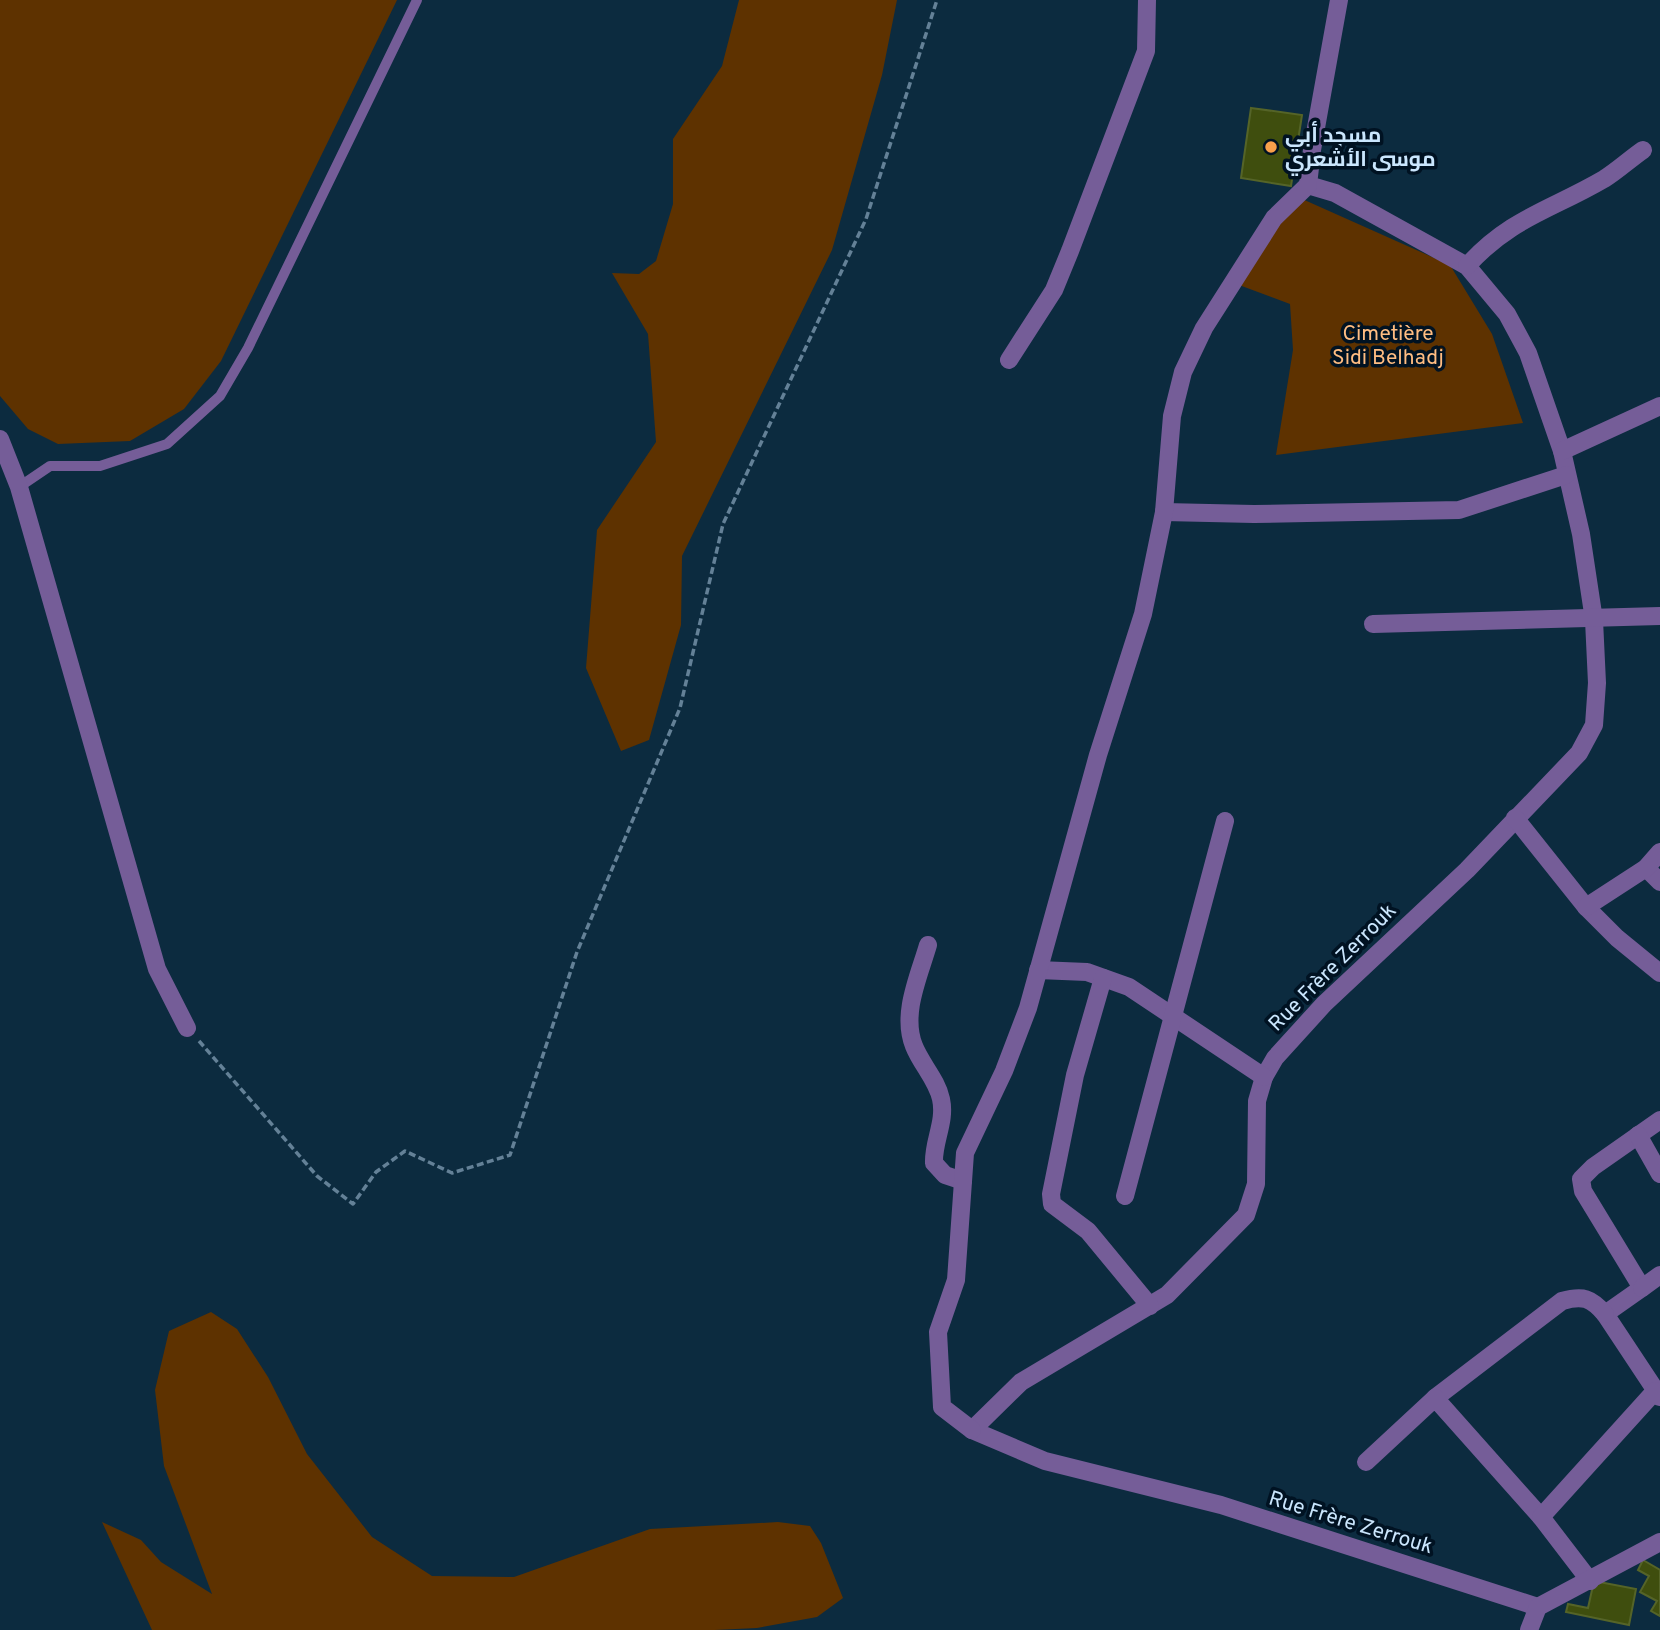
<svg xmlns="http://www.w3.org/2000/svg" width="1660" height="1630" font-family="Overpass,Cairo,sans-serif">
<style>
.green{fill:#5e3200}
.building{fill:#3f4e0e;stroke:#556428;stroke-width:2}
.lines{fill:none;stroke-linecap:round;stroke-linejoin:round}
.path{stroke:#648197;stroke-width:3.5;stroke-dasharray:7 3.5;stroke-linecap:butt}
.service{stroke:#755d98;stroke-width:10}
.minor{stroke:#755d98;stroke-width:18}
.poi-dot{fill:#f8a04b;stroke:#001222;stroke-width:2.5}
.labels{text-anchor:middle;stroke-width:7;stroke-linejoin:round;paint-order:stroke}
.poi-label{font-size:21px;font-weight:bold;fill:#cae6fd;stroke:#001222;text-anchor:start}
.park-label{font-size:21px;fill:#ffbd82;stroke:#001222}
.street-label{font-size:21px;fill:#cae6fd;stroke:#001222}
</style>
<rect width="100%" height="100%" fill="#0c2b3f"/>
<!-- green -->
<g class="green">
<polygon points="0,0 397,0 221,361 184,409 130,441 58,444 28,429 0,396"/>
<polygon points="739,0 897,0 882,75 832,250 682,556 681,625 649,740 621,751 586,668 597,530 656,442 648,334 612,273 639,274 656,261 673,204 673,139 722,66"/>
<polygon points="1291,194 1450,265 1492,334 1523,423 1276,455 1293,350 1290,304 1239,285"/>
<polygon points="211,1312 237,1329 268,1377 307,1454 372,1537 432,1576 514,1577 650,1529 778,1522 810,1526 821,1543 843,1598 817,1617 757,1628 715,1630 152,1630 102,1522 141,1540 161,1562 212,1594 164,1466 155,1390 169,1331"/>
</g>
<!-- building -->
<g class="building">
<polygon points="1251,108 1302,115 1291,186 1241,178"/>
<polygon points="1643,1560 1660,1570 1660,1616 1651,1611 1657,1601 1640,1592 1649,1576 1638,1570"/>
<polygon points="1594,1581 1636,1589 1629,1625 1566,1612 1568,1604 1588,1608"/>
</g>
<g class="lines">
<!-- path -->
<polyline class="path" points="199,1041 317,1176 353,1204 376,1172 405,1151 452,1173 510,1155 577,952 680,708 723,524 866,219 937,0"/>
<!-- service -->
<polyline class="service" points="19,487 50,466 100,466 167,444 220,396 248,348 417,0"/>
<!-- minor -->
<g class="minor">
<polyline points="1339,0 1312,150 1308,185 1335,193 1467,266 1507,314 1528,353 1562,451 1581,534 1594,620 1597,683 1594,725 1579,753 1467,870 1324,1004 1275,1058 1264,1077 1257,1101 1256,1184 1246,1215 1167,1295 1021,1382 972,1430 1045,1461 1221,1505 1538,1607"/>
<path d="M1467 266C1510 218 1551 210 1604 179 1617 171 1630 159 1643 150"/>
<polyline points="1009,360 1054,290 1070,251 1146,51 1147,0"/>
<polyline points="0,439 19,487 157,969 187,1028"/>
<polyline points="1562,451 1660,406"/>
<polyline points="1164,512 1254,514 1459,510 1566,475"/>
<polyline points="1373,624 1660,616"/>
<polyline points="1515,818 1586,907 1617,938 1660,973"/>
<polyline points="1646,868 1660,882"/>
<polyline points="1586,907 1646,868 1660,852"/>
<path d="M928 945C919 976 901 1014 914 1046 921 1064 937 1080 941 1099 946 1122 933 1141 934 1163L945 1175 963 1181"/>
<polyline points="1038,970 1087,972 1129,987 1264,1077"/>
<polyline points="1103,978 1075,1075 1051,1194 1052,1204 1088,1231 1150,1306"/>
<polyline points="1660,1120 1593,1167 1581,1179 1583,1191 1642,1288 1605,1314 1660,1397"/>
<polyline points="1638,1135 1660,1174"/>
<polyline points="1125,1196 1225,821"/>
<polyline points="1642,1288 1660,1275"/>
<path d="M1435 1398 1562 1301C1583 1295 1591 1298 1605 1314"/>
<polyline points="972,1430 942,1407 938,1332 956,1280 965,1153 1004,1071 1028,1008 1098,755 1143,614 1164,512 1172,416 1183,372 1204,328 1274,218 1308,185"/>
<polyline points="1366,1462 1435,1398 1541,1517"/>
<polyline points="1590,1581 1541,1517 1655,1391"/>
<polyline points="1529,1630 1538,1607 1660,1542"/>
</g>
</g>
<!-- markers -->
<circle class="poi-dot" cx="1271" cy="147" r="7"/>
<g class="labels">
<!-- poi labels -->
<g class="poi-label">
<text x="1285" y="142">مسجد أبي<tspan x="1285" dy="24">موسى الأشعري</tspan></text>
</g>
<!-- park labels -->
<g class="park-label">
<text x="1388" y="340">Cimetière<tspan x="1388" dy="24">Sidi Belhadj</tspan></text>
</g>
<!-- street labels -->
<g class="street-label">
<text transform="translate(1332 967) rotate(-45)" y="7">Rue Frère Zerrouk</text>
<text transform="translate(1351 1522) rotate(17)" y="7">Rue Frère Zerrouk</text>
</g>
</g>
</svg>
